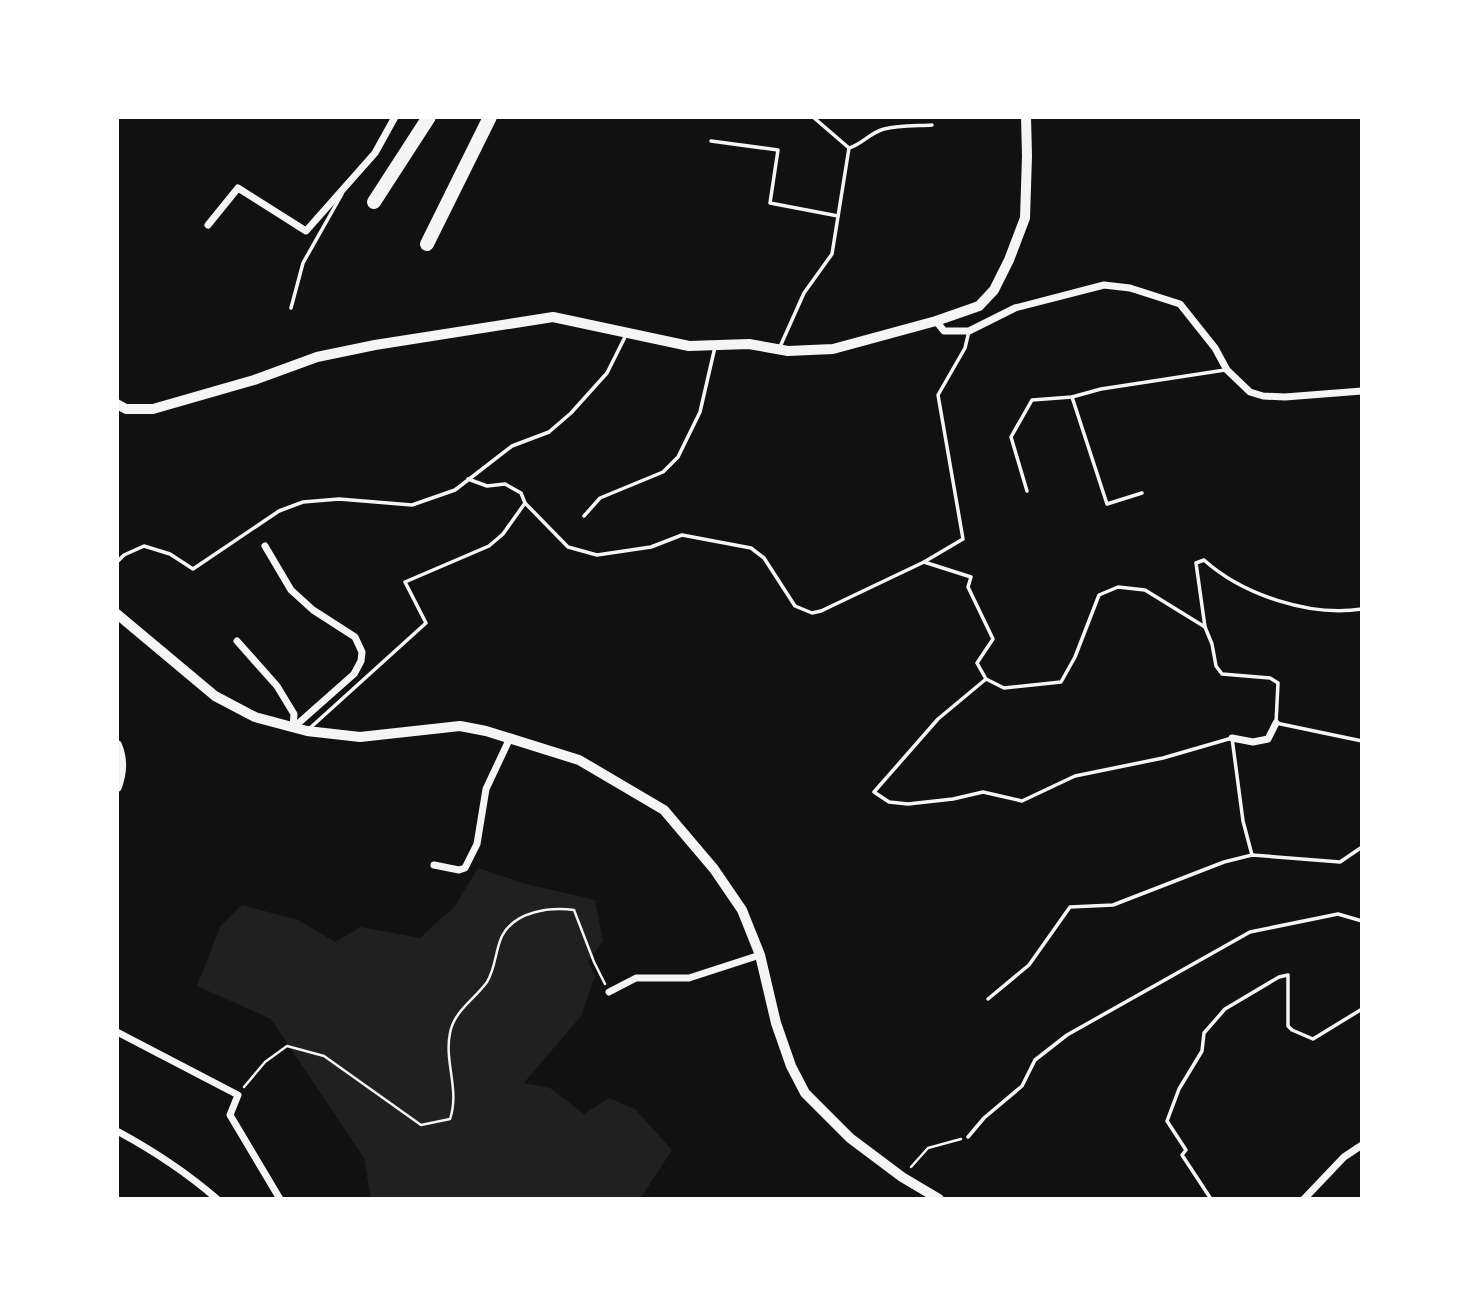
<svg xmlns="http://www.w3.org/2000/svg" width="1479" height="1316" font-family="Jost,sans-serif">
<style>
.green{fill:#202020}
.lines{fill:none;stroke-linecap:round;stroke-linejoin:round}
.path{stroke:#f5f5f5;stroke-width:2.5}
.service{stroke:#f5f5f5;stroke-width:3.5}
.minor{stroke:#f5f5f5;stroke-width:7}
.tertiary{stroke:#f5f5f5;stroke-width:10}
.motorway{stroke:#f5f5f5;stroke-width:14}
</style>
<rect width="100%" height="100%" fill="#111"/>
<!-- green -->
<polygon class="green" points="478,868 526,884 595,900 603,941 588,962 595,976 581,1016 524,1083 550,1088 584,1114 609,1098 635,1109 672,1150 642,1196 642,1199 371,1199 364,1158 271,1019 197,986 220,927 242,905 298,920 335,942 361,927 420,938 455,906"/>
<g class="lines">
<!-- path -->
<g class="path">
<path d="M244 1087 265 1062 287 1046 324 1056 421 1125 450 1119C460 1090 444 1062 450 1033 454 1011 474 1000 487 982 496 967 495 951 502 936 515 911 550 907 574 910L594 962 605 984"/>
<polyline points="911,1167 928,1148 961,1139"/>
</g>
<!-- service -->
<g class="service">
<polyline points="813,117 849,148"/>
<polyline points="711,141 778,150 770,203 838,216"/>
<polyline points="291,308 303,263 342,194"/>
<path d="M779 349 804 293 832 254 849 148C861 145 871 132 884 129 899 125 917 126 932 125"/>
<polyline points="1072,397 1107,504 1142,493"/>
<polyline points="468,479 487,486 505,484 521,493 525,503 568,547 597,555 651,547 682,535 751,548 764,558 795,606 812,613 821,611 924,562 963,539 938,395 965,348 969,331"/>
<polyline points="1027,491 1011,437 1032,400 1072,397 1101,389 1225,370"/>
<polyline points="584,516 600,498 663,472 678,457 700,412 715,347"/>
<polyline points="117,562 124,555 144,546 170,554 193,569 279,511 303,502 339,499 412,505 455,490 512,446 549,432 571,413 607,373 626,335"/>
<polyline points="924,562 971,577 968,587 993,639 977,663 986,679 1004,688 1061,682 1075,657 1099,595 1118,587 1145,590 1205,627"/>
<path d="M1362 609C1310 617 1243 595 1204 560L1196 563 1205 627 1212 644 1216 666 1222 674 1270 678 1278 683 1276 723 1362 741"/>
<polyline points="986,679 938,719 874,792 889,802 908,804 953,799 983,792 1022,801 1075,776 1163,758 1232,738 1243,821 1252,855"/>
<polyline points="310,728 426,623 405,582 489,546 503,534 525,503"/>
<polyline points="988,999 1029,965 1070,907 1113,905 1224,862 1252,855 1340,862 1362,847"/>
<polyline points="968,1137 984,1118 1022,1086 1035,1060 1067,1035 1250,932 1338,914 1362,921"/>
<polyline points="1211,1199 1182,1155 1186,1150 1167,1121 1179,1089 1202,1051 1204,1033 1225,1009 1279,977 1288,975 1288,1026 1292,1030 1313,1039 1362,1009"/>
</g>
<!-- minor -->
<g class="minor">
<polyline points="208,225 238,188 306,231 375,153 395,117"/>
<polyline points="936,321 944,331 969,331 1015,308 1104,285 1130,288 1180,304 1215,348 1227,370 1250,392 1263,396 1285,397 1362,391"/>
<polyline points="265,546 291,590 313,610 355,637 362,652 361,661 354,674 293,728"/>
<polyline points="237,641 277,686 294,714 293,727"/>
<polyline points="1232,738 1253,742 1268,739 1276,723"/>
<polyline points="434,865 459,870 465,868 477,844 486,789 510,738"/>
<polyline points="609,992 636,978 689,978 760,955"/>
<polyline points="117,1032 238,1095 230,1115 280,1199"/>
<path d="M117 1131C154 1151 186 1172 217 1199"/>
<polyline points="1304,1199 1344,1157 1362,1145"/>
</g>
<!-- tertiary -->
<g class="tertiary">
<polyline points="117,404 126,409 153,409 254,380 317,357 375,345 553,317 689,346 749,344 788,351 833,349 936,321 979,306 994,290 1009,260 1025,218 1027,156 1026,117"/>
<polyline points="117,614 215,696 255,717 307,731 360,737 460,726 486,731 579,760 664,810 714,869 742,910 760,955 776,1023 791,1066 805,1093 850,1138 902,1177 939,1199"/>
<path d="M117 745C123 760 122 772 117 787"/>
</g>
<!-- motorway -->
<g class="motorway">
<polyline points="374,202 429,117"/>
<polyline points="427,244 490,117"/>
</g>
</g>
<!-- border -->
<rect width="1479" height="1316" fill="none" stroke="#ffffff" stroke-width="238"/>
</svg>
